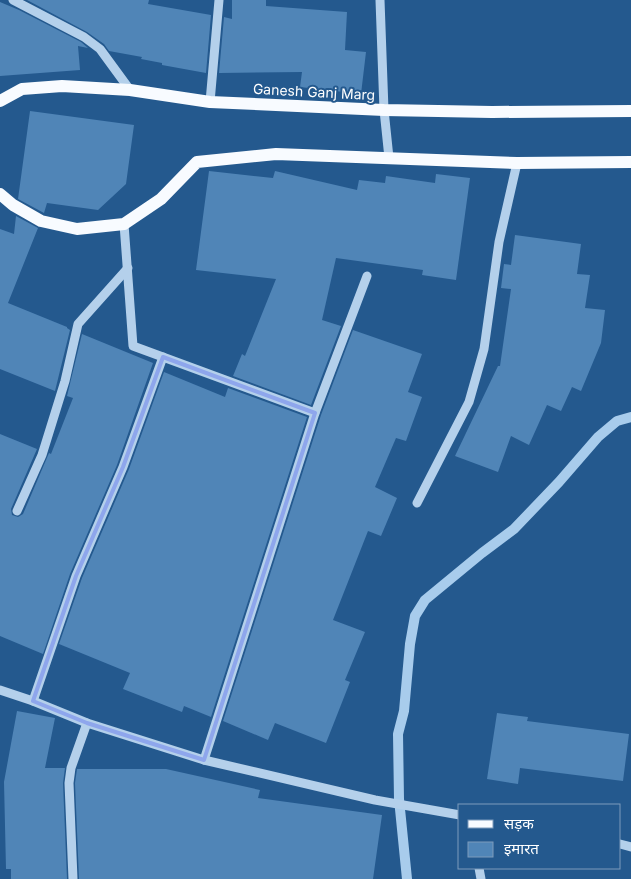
<svg xmlns="http://www.w3.org/2000/svg" width="631" height="879" font-family="Inter,'Noto Sans Devanagari',sans-serif">
<style>
.lines{fill:none;stroke-linecap:round;stroke-linejoin:round}
.stream{stroke:#a8ccec;stroke-width:10}
.building{fill:#5085b7}
.minor{stroke:#b4d0eb;stroke-width:9}
.major{stroke:#f8fbff;stroke-width:12}
.marked{fill:none;stroke:#8ea6ec;stroke-width:4;stroke-linejoin:round}
.labels{text-anchor:middle;stroke-width:4;stroke-linejoin:round;paint-order:stroke}
.street-label{font-size:14px;fill:#fff;stroke:#24598e}
</style>
<rect width="100%" height="100%" fill="#24598e"/>
<g class="lines">
<!-- stream -->
<polyline class="stream" points="407,879 399,799 398,734 404,711 410,644 415,616 425,600 482,553 514,529 559,482 598,437 617,421 631,417"/>
</g>
<!-- building -->
<g class="building">
<polygon points="27,0 149,0 148,4 211,15 206,73 162,65 162,63 141,59 142,57 109,51 104,44 87,32"/>
<polygon points="232,0 266,0 266,6 347,12 345,50 366,52 361,94 300,87 302,72 219,73 224,17 232,19"/>
<polygon points="0,2 19,10 81,42 88,48 78,46 80,70 0,76"/>
<polygon points="30,111 134,125 126,184 98,210 47,203 44,213 18,199"/>
<polygon points="209,171 273,178 275,171 357,190 359,180 385,183 386,176 435,183 436,174 470,178 456,280 422,275 423,270 336,258 322,320 341,326 311,405 233,376 242,354 245,356 276,279 196,270"/>
<polygon points="16,216 38,228 8,303 67,327 67,328 70,330 55,391 0,369 0,229 14,234"/>
<polygon points="515,235 581,244 577,274 590,275 585,308 605,310 601,343 581,391 572,387 561,411 547,405 529,445 511,436 498,472 455,456 498,366 500,366 511,289 501,288 504,264 511,265"/>
<polygon points="353,330 422,354 408,392 422,397 406,441 396,438 375,487 397,498 381,536 368,531 333,620 365,632 345,680 350,682 326,743 275,723 268,740 223,721 321,415"/>
<polygon points="82,334 153,363 117,465 70,574 43,654 0,636 0,434 37,449 11,509 12,515 18,517 23,514 49,453 51,454 73,398 67,396"/>
<polygon points="164,372 225,397 228,388 307,417 211,717 184,706 182,712 123,689 130,673 59,644 82,578 129,469"/>
<polygon points="17,711 55,718 45,768 65,768 63,783 67,879 11,879 11,869 6,869 4,782"/>
<polygon points="497,713 528,717 527,721 629,734 623,781 520,768 518,784 487,779"/>
<polygon points="77,769 166,769 260,790 258,798 382,815 373,879 79,879 75,783"/>
</g>
<g class="lines">
<!-- minor -->
<g class="minor">
<polyline points="13,0 84,37 100,49 130,90"/>
<polyline points="380,0 384,110 389,158"/>
<polyline points="210,102 219,0"/>
<polyline points="124,224 133,346 315,413"/>
<polyline points="417,503 469,402 484,349 499,242 517,163"/>
<polyline points="17,511 42,455 65,381 78,324 128,268"/>
<polyline points="0,690 33,701 87,723 204,760 375,800 460,815"/>
<polyline points="33,701 76,576 123,467 163,357"/>
<polyline points="204,760 315,413 367,276"/>
<polyline points="620,844 631,847"/>
<polyline points="479,868 481,879"/>
<polyline points="73,879 69,783 71,768 87,723"/>
</g>
<!-- major -->
<g class="major">
<polyline points="0,101 22,89 62,86 130,90 210,102 384,110 492,112 631,111"/>
<polyline points="0,194 13,205 41,221 77,229 124,224 161,199 197,162 276,154 517,163 631,162"/>
</g>
</g>
<!-- marked area -->
<path class="marked" d="M163 357 315 413 204 760 87 723 33 701 76 576 123 467Z"/>
<g class="labels">
<!-- street labels -->
<g class="street-label">
<text transform="translate(314 92) rotate(3)" y="5">Ganesh Ganj Marg</text>
</g>
</g>
<!-- legend -->
<rect x="458" y="804" width="162" height="65" fill="#24598e" stroke="#7c9bbb"/>
<rect x="468" y="820" width="25" height="8" fill="#f8fbff" stroke="#7c9bbb"/>
<text x="504" y="829" font-size="15" fill="#ffffff">सड़क</text>
<rect x="468" y="842" width="25" height="15" fill="#5085b7" stroke="#7c9bbb"/>
<text x="504" y="854" font-size="15" fill="#ffffff">इमारत</text>
</svg>
